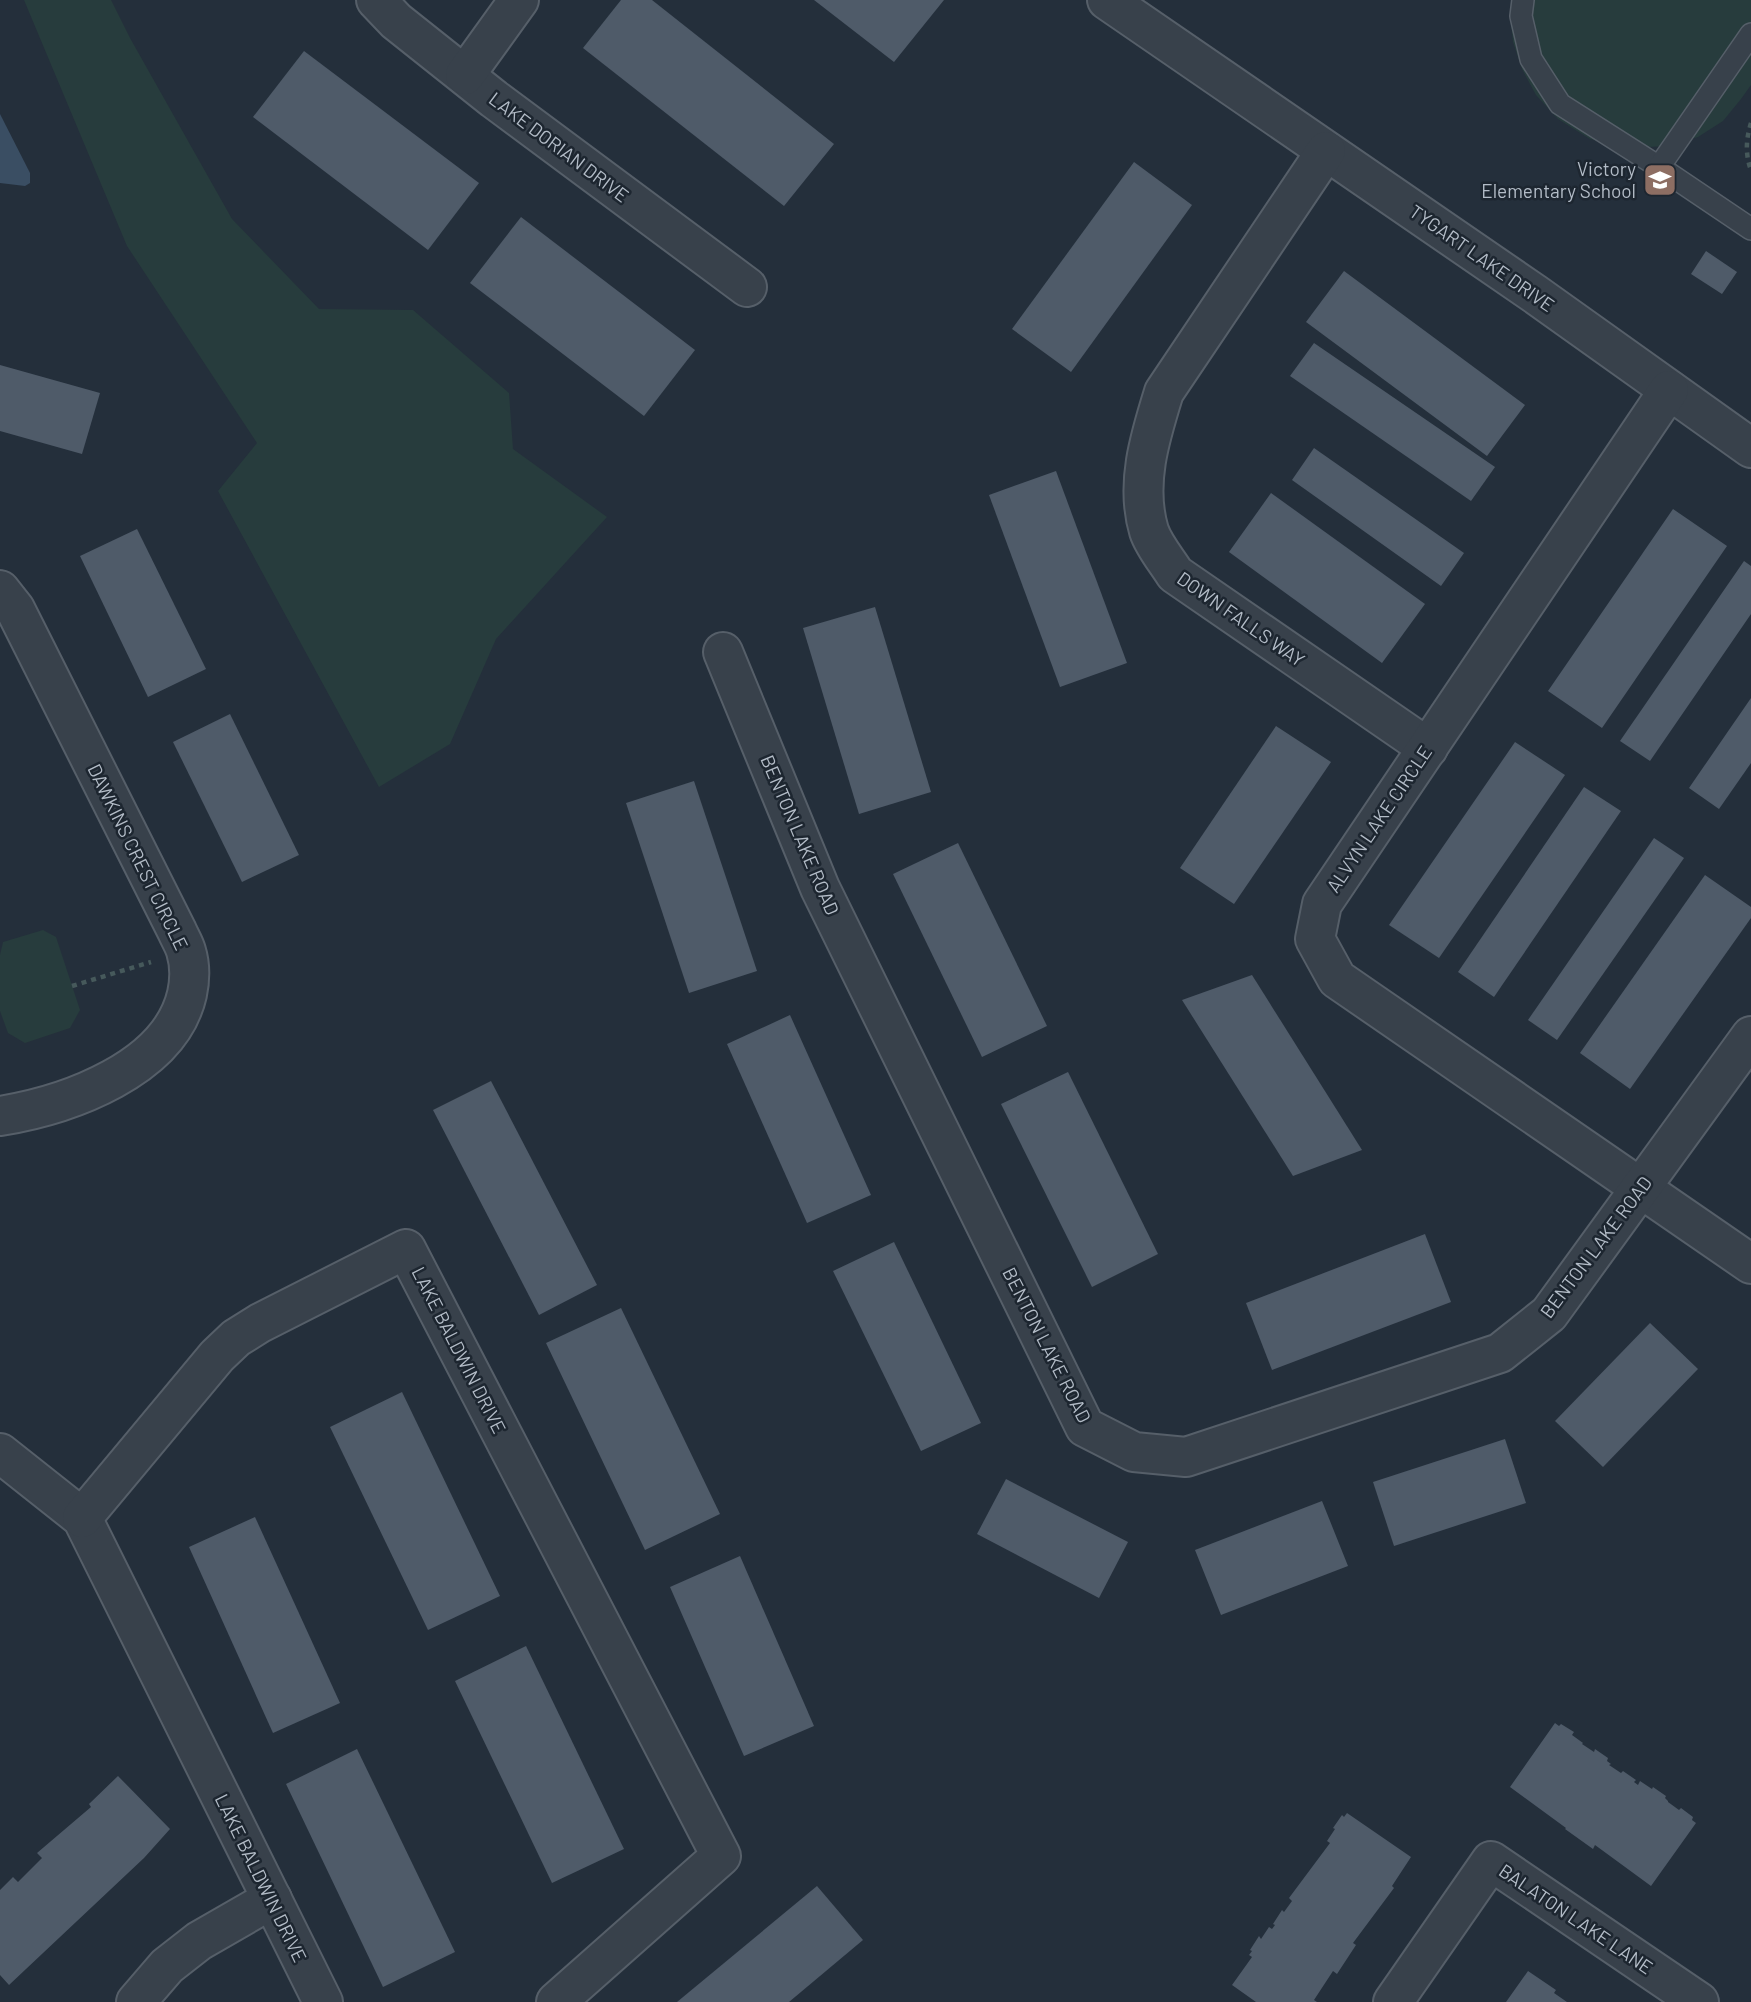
<svg xmlns="http://www.w3.org/2000/svg" width="1751" height="2002" font-family="Barlow,sans-serif">
<style>
.green{fill:#273c3d}
.water{fill:#3a4e63}
.building{fill:#4f5b69}
.lines{fill:none;stroke-linecap:round;stroke-linejoin:round}
.service-casing{stroke:#565f69;stroke-width:24}
.minor-casing{stroke:#565f69;stroke-width:42}
.path{stroke:#46595b;stroke-width:4.5;stroke-dasharray:5 5;stroke-linecap:butt}
.service{stroke:#38414b;stroke-width:21}
.minor{stroke:#38414b;stroke-width:38}
.labels{text-anchor:middle;stroke-width:5;stroke-linejoin:round;paint-order:stroke}
.street-label{font-size:19px;fill:#b3bcc7;stroke:#1d2630}
.poi-label{font-size:19px;fill:#b3bcc7;stroke:#1d2630;text-anchor:end}
</style>
<rect width="100%" height="100%" fill="#242f3b"/>
<!-- green -->
<g class="green">
<polygon points="24,0 111,0 130,38 232,219 319,309 413,310 509,393 513,449 607,517 496,639 450,744 379,787 218,491 257,443 127,246"/>
<polygon points="1514,0 1751,0 1751,85 1741,99 1723,121 1698,137 1668,146 1626,148 1590,139 1558,119 1536,95 1522,69 1513,42 1511,23"/>
<polygon points="43,930 56,937 80,1010 70,1028 25,1043 8,1033 0,1011 0,955 3,942"/>
</g>
<!-- water -->
<polygon class="water" points="0,114 30,173 30,183 25,186 0,183"/>
<!-- building -->
<g class="building">
<polygon points="621,0 652,0 834,144 784,206 583,48"/>
<polygon points="814,0 944,0 894,62"/>
<polygon points="304,51 479,183 428,250 253,117"/>
<polygon points="1134,162 1192,205 1071,372 1012,329"/>
<polygon points="521,217 695,350 644,416 470,283"/>
<polygon points="1706,251 1737,272 1722,294 1691,274"/>
<polygon points="1344,271 1525,405 1487,456 1306,322"/>
<polygon points="1314,343 1495,467 1471,501 1290,376"/>
<polygon points="0,365 100,393 82,454 0,431"/>
<polygon points="1314,448 1464,553 1441,586 1292,480"/>
<polygon points="1056,471 1127,663 1060,687 989,495"/>
<polygon points="1271,493 1425,604 1382,663 1229,552"/>
<polygon points="1673,509 1727,546 1602,728 1548,691"/>
<polygon points="137,529 206,669 148,697 80,556"/>
<polygon points="1744,561 1751,566 1751,614 1650,761 1620,741"/>
<polygon points="875,607 931,792 859,814 803,628"/>
<polygon points="1751,698 1751,763 1719,809 1689,788"/>
<polygon points="230,714 299,855 242,882 173,742"/>
<polygon points="1276,726 1331,762 1234,904 1180,868"/>
<polygon points="1515,742 1565,775 1439,958 1389,925"/>
<polygon points="694,781 757,971 689,993 626,803"/>
<polygon points="1584,787 1621,811 1494,997 1458,972"/>
<polygon points="1654,838 1684,858 1557,1040 1528,1020"/>
<polygon points="958,843 1047,1026 982,1057 893,874"/>
<polygon points="1705,875 1751,907 1751,918 1630,1089 1580,1053"/>
<polygon points="1252,975 1362,1150 1293,1176 1182,1000"/>
<polygon points="790,1015 871,1195 807,1223 727,1044"/>
<polygon points="1068,1072 1158,1254 1092,1287 1001,1104"/>
<polygon points="491,1081 597,1285 539,1315 433,1110"/>
<polygon points="1425,1234 1451,1302 1272,1370 1246,1303"/>
<polygon points="894,1242 981,1423 921,1451 833,1271"/>
<polygon points="621,1308 720,1514 645,1550 546,1343"/>
<polygon points="1650,1323 1698,1369 1603,1467 1555,1421"/>
<polygon points="402,1392 500,1596 428,1630 330,1427"/>
<polygon points="1505,1439 1526,1503 1394,1546 1373,1482"/>
<polygon points="1006,1479 1128,1542 1099,1598 977,1534"/>
<polygon points="1322,1501 1348,1566 1221,1615 1195,1550"/>
<polygon points="255,1517 340,1703 273,1733 189,1547"/>
<polygon points="740,1556 814,1726 744,1756 670,1587"/>
<polygon points="526,1646 624,1849 552,1883 455,1681"/>
<polygon points="1555,1723 1559,1726 1561,1724 1574,1732 1572,1735 1583,1743 1582,1744 1594,1752 1595,1749 1608,1758 1607,1761 1611,1764 1609,1765 1621,1773 1623,1771 1636,1780 1634,1782 1638,1785 1640,1781 1652,1789 1653,1787 1666,1796 1665,1798 1668,1801 1668,1802 1679,1810 1681,1808 1693,1817 1692,1820 1696,1823 1651,1886 1595,1845 1593,1849 1565,1829 1566,1828 1510,1787"/>
<polygon points="357,1749 455,1952 383,1987 286,1784"/>
<polygon points="118,1776 170,1829 144,1858 9,1985 0,1975 0,1890 13,1877 18,1882 42,1858 37,1853 91,1807 89,1804"/>
<polygon points="1347,1813 1411,1857 1392,1886 1394,1888 1353,1943 1356,1945 1337,1974 1333,1971 1314,2000 1317,2002 1256,2002 1232,1985 1252,1957 1249,1955 1252,1951 1250,1950 1259,1936 1261,1939 1269,1927 1272,1929 1275,1925 1273,1924 1282,1910 1284,1912 1292,1901 1289,1898 1330,1843 1327,1841 1335,1829 1333,1828 1342,1815 1344,1817"/>
<polygon points="817,1886 863,1940 789,2002 677,2002"/>
<polygon points="1528,1971 1556,1990 1554,1993 1567,2002 1506,2002"/>
</g>
<g class="lines">
<defs>
<g id="service">
<polyline points="1523,0 1521,16 1531,59 1560,104 1659,167 1751,229"/>
<polyline points="1659,167 1751,34"/>
</g>
<g id="minor">
<polyline points="376,0 396,21 494,99 747,287"/>
<polyline points="1107,0 1535,294 1751,448"/>
<polyline points="465,75 519,0"/>
<path d="M1326 151 1164 392C1150 437 1135 484 1149 531 1154 546 1167 561 1175 574L1428 748"/>
<polyline points="1669,390 1322,904 1315,939 1337,979 1751,1264"/>
<path d="M0 590 15 609 177 931C180 938 184 944 186 951 190 964 190 980 187 994 170 1069 68 1105 0 1116"/>
<polyline points="723,652 820,888 1085,1427 1134,1452 1186,1457 1500,1353 1549,1314 1751,1036"/>
<polyline points="0,1453 82,1518 323,2002"/>
<polyline points="82,1518 217,1356 236,1338 260,1323 406,1249 721,1856 556,2002"/>
<polyline points="136,2002 167,1966 199,1941 272,1899"/>
<polyline points="1393,2002 1491,1861 1699,2002"/>
</g>
</defs>
<!-- service casing -->
<use href="#service" class="service-casing"/>
<!-- minor casing -->
<use href="#minor" class="minor-casing"/>
<!-- path -->
<g class="path">
<path d="M1751 123C1746 139 1745 154 1751 170"/>
<polyline points="72,986 151,962"/>
</g>
<!-- service -->
<use href="#service" class="service"/>
<!-- minor -->
<use href="#minor" class="minor"/>
</g>
<!-- icons -->
<defs>
<symbol id="school-square" viewBox="-11 -11 22 22"><rect x="-9" y="-9" width="18" height="18" rx="4" fill="#8d6e63" stroke="#1d2630"/><path d="M0-5L7-2L0 1L-7-2ZM-4 1L0 2.5L4 1V4Q0 6-4 4Z" fill="#fff"/></symbol>
</defs>
<g fill-rule="evenodd">
<use href="#school-square" x="1641" y="161" width="38" height="38"/>
</g>
<g class="labels">
<!-- street labels -->
<g class="street-label">
<text transform="translate(559 147) rotate(37)" y="7">LAKE DORIAN DRIVE</text>
<text transform="translate(1482 258) rotate(35)" y="7">TYGART LAKE DRIVE</text>
<text transform="translate(1241 619) rotate(35)" y="7">DOWN FALLS WAY</text>
<text transform="translate(1379 819) rotate(-56)" y="7">ALVYN LAKE CIRCLE</text>
<text transform="translate(800 835) rotate(67)" y="7">BENTON LAKE ROAD</text>
<text transform="translate(138 857) rotate(64)" y="7">DAWKINS CREST CIRCLE</text>
<text transform="translate(1596 1247) rotate(-53)" y="7">BENTON LAKE ROAD</text>
<text transform="translate(1047 1345) rotate(63)" y="7">BENTON LAKE ROAD</text>
<text transform="translate(459 1350) rotate(63)" y="7">LAKE BALDWIN DRIVE</text>
<text transform="translate(261 1878) rotate(64)" y="7">LAKE BALDWIN DRIVE</text>
<text transform="translate(1576 1919) rotate(34)" y="7">BALATON LAKE LANE</text>
</g>
<!-- poi labels -->
<g class="poi-label">
<text x="1636" y="176">Victory<tspan x="1636" dy="22">Elementary School</tspan></text>
</g>
</g>
</svg>
